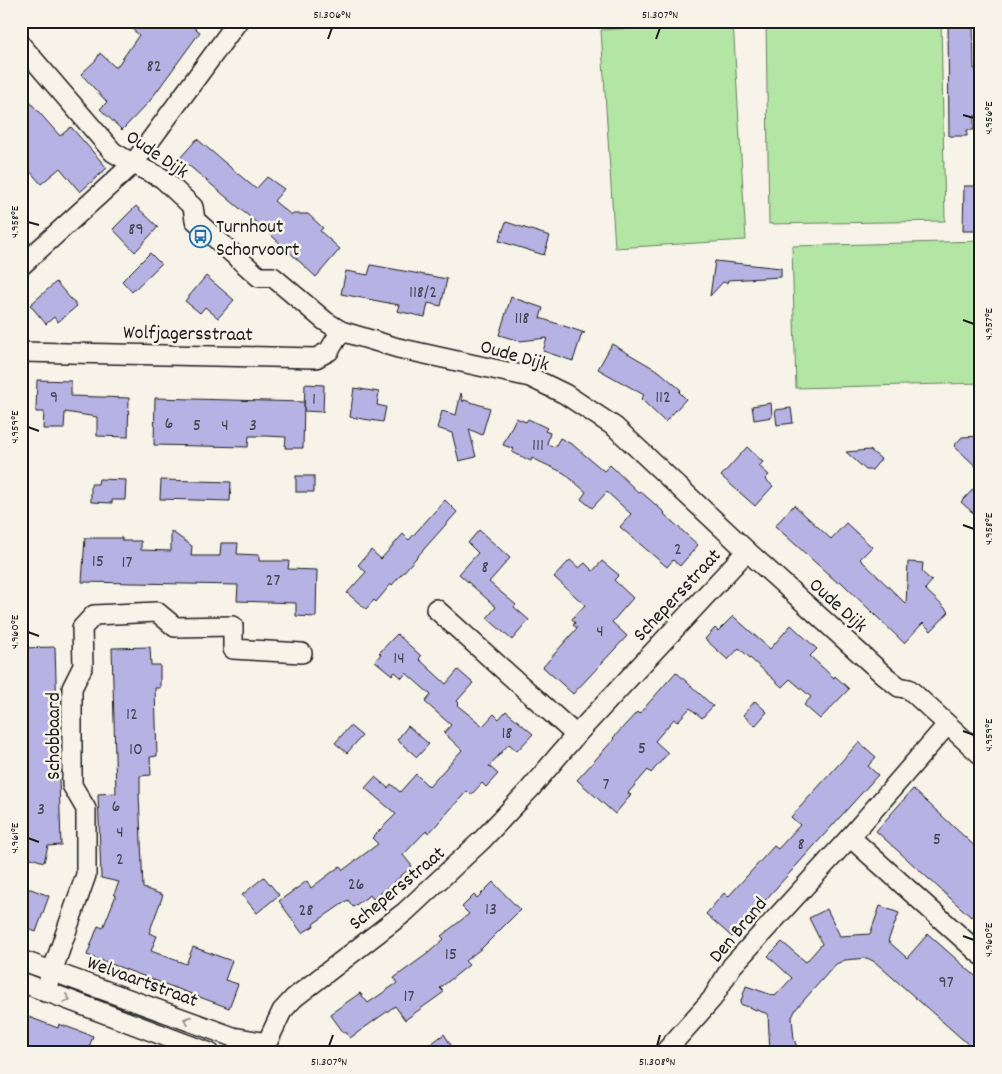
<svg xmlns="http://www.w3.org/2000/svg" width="1002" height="1074" font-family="Dekko,sans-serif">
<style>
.green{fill:#b3e5a5;stroke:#688060}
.building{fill:#b7b2e4;stroke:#1c1c1c}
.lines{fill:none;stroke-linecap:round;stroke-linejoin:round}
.minor-casing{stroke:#1c1c1c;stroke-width:22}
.minor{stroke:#f7f3e8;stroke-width:19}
.oneway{stroke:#94928c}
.ticks{fill:none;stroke:#1c1c1c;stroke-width:2}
.labels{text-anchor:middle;stroke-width:5;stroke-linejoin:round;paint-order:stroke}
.number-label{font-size:18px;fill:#43424e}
.street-label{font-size:20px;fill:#1c1c1c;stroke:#f7f3e8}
.poi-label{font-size:20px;fill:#1c1c1c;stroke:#f7f3e8;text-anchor:start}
.neatline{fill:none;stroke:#1c1c1c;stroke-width:2}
.ticks-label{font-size:12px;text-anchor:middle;fill:#1c1c1c}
</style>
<rect width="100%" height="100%" fill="#f7f3e8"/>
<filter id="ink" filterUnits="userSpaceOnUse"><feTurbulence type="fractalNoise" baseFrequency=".02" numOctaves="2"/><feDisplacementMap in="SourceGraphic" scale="10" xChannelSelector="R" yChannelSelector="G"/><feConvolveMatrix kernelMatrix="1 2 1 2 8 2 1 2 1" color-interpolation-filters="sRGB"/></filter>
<g filter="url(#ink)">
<!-- green -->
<g class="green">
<polygon points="766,21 941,21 945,221 769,224"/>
<polygon points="733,22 746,240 615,248 601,30"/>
<polygon points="981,241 981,383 796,388 792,246"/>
</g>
<!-- building -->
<g class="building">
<polygon points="123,21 185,21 200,32 149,102 122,130 100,109 107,102 81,74 96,60 100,53 116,68 139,35"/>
<polygon points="948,21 973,21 974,69 981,69 981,116 974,116 974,130 967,130 967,136 949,136"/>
<polygon points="21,92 60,136 71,127 107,168 80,192 60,168 41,184 21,161"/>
<polygon points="197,139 256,189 267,177 284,189 274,201 290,214 308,214 323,228 320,231 340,249 316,277 271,235 180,158"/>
<polygon points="964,186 977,186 978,231 963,231"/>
<polygon points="136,206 158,227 135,252 113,229"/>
<polygon points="506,222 550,236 544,255 499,241"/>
<polygon points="150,253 161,264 132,292 122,281"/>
<polygon points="715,261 781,268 781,277 728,280 727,283 723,282 710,296"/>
<polygon points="371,265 447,279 441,306 428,303 425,317 397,311 399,305 341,294 346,271 368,275"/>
<polygon points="206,276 234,300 218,318 205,307 200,313 185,301"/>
<polygon points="56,282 77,306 58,322 54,317 46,324 30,305"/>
<polygon points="511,297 543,308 540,318 585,333 582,333 573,361 543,351 547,338 520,341 499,335"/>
<polygon points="612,344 660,372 681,390 679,392 686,399 665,422 641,399 644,395 598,369"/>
<polygon points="37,380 71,381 71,396 129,398 128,437 97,436 97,417 65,412 64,429 43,429 44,412 36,412"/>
<polygon points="305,384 324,385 323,412 304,411"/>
<polygon points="354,388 379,392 377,405 386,407 383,422 350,417"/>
<polygon points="461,393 463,402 464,400 490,408 482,435 469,429 476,457 459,461 452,433 437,428 442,411 456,415"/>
<polygon points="155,398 304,402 303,448 285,448 286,437 266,436 249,436 248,447 154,445"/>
<polygon points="771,403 772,417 754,420 752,406"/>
<polygon points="791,408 793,423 777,425 775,410"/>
<polygon points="516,418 526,422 528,419 547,428 545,431 550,433 547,444 555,447 560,438 573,445 604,471 610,465 639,493 640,491 665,513 664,514 698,545 680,566 673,560 667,567 620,527 631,514 607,492 592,508 581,499 586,492 564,473 532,458 531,461 512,452 514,449 503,445"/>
<polygon points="981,436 981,471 954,446 962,437"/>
<polygon points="747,447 763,462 759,466 769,475 765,479 773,486 755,506 721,476"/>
<polygon points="870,450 881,459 872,470 866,470 846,452"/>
<rect x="296" y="476" width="18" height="16"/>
<polygon points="99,479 126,480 125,500 112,500 112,503 91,502 91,484 98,484"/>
<polygon points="161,480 231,482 230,501 160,499"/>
<polygon points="981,481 981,520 961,502"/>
<polygon points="445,500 457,512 392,585 391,584 376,602 374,600 366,609 347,593 366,572 358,565 371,550 381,559 403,534 409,540"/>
<polygon points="794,505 831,539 846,523 872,547 860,559 906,604 908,562 923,563 922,572 932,581 925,589 949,612 931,631 923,623 904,643 840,581 838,583 775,526"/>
<polygon points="479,530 510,558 489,582 516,605 514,607 529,620 512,640 487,618 496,607 459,574 478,553 468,543"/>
<polygon points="171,531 192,546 191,556 220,556 221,543 238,543 237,554 259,555 259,561 289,561 288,569 317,570 316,617 296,616 296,603 237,601 238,585 82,582 85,538 122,538 122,541 141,541 141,550 171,551"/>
<polygon points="570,560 579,568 585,563 593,571 602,561 619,575 614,580 633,598 612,622 627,636 573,694 543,667 577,628 573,625 575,623 572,619 585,605 554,577"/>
<polygon points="733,616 770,649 791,625 817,649 810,656 834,678 835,676 849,689 820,719 804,705 811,697 790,679 782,687 739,648 728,660 705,639 715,628 718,631"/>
<polygon points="397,634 421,656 419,659 446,684 458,670 473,683 457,701 459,703 457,705 483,726 494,714 499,719 506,711 533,734 517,751 509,744 489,766 498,774 486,787 482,783 471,795 467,791 429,833 426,831 403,855 412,866 392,884 373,899 370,895 353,907 348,900 313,924 314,926 302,933 279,901 307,881 311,888 340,866 343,870 378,844 372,838 396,814 365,788 375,777 388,788 391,784 400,792 416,774 429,787 462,750 444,733 451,725 425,702 431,695 406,673 402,678 395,672 392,675 375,661 381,654 379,653"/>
<polygon points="55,647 61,845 48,846 44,862 21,855 21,648"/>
<polygon points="150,647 151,665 160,665 160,688 155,688 157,756 150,757 151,775 140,776 140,794 139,794 143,888 163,895 149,933 157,936 151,951 186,964 193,947 232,961 225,980 238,984 229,1008 87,955 98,926 103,928 116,895 114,894 119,882 101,878 98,794 116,793 112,648"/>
<polygon points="676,672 713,706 702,718 690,708 677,722 674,719 655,741 668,753 651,773 648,770 628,793 631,795 615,814 577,780 614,739 613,738 637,712 639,714"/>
<polygon points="755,701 767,712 755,726 743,715"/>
<polygon points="350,726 362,736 347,753 335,743"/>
<polygon points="408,726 429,744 417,757 397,740"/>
<polygon points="859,742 876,757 868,766 878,775 732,937 706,914 724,893 728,897 774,846 778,849 800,825 791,817"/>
<polygon points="913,789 981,852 981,905 971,917 876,831"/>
<polygon points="264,877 279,895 257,913 242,895"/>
<polygon points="493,882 520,910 482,948 465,961 469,965 440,988 444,992 405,1020 395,1006 350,1038 346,1032 344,1033 330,1014 360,993 368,1003 397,983 394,978 427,954 444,939 441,936 469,914 462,907 474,895 477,898"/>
<polygon points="31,889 49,896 36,932 21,926 21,890"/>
<polygon points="880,906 899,913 888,941 907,958 928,934 981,981 981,1053 978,1053 875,962 867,958 845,960 836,964 796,1009 792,1017 793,1029 794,1039 799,1053 770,1053 768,1014 740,1004 746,986 775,996 792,978 768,956 782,942 806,962 822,944 809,918 827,909 840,936 870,934"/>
<polygon points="21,1014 58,1028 59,1024 93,1036 87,1053 35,1053 21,1048"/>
<polygon points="444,1034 456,1053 419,1053"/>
</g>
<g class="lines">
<defs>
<g id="minor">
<polyline points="21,45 113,152 133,164 162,178 193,207 195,220 259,277 273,277 325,321 341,331 398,348 530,377 565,394 615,427 747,551 885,676 899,687 909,689 981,755"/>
<polyline points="21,266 133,164 238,21"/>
<polyline points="21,352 316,358 329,351 341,331"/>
<polyline points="436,609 576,735"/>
<polyline points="850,837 981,955"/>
<polyline points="21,960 233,1037 267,1043 282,1011 294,998 405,912 482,840 530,789 576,735 747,551"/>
<polyline points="21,982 210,1053"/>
<polyline points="45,992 86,875 86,809 72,785 72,688 83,666 82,628 94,615 157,612 175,627 233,626 233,649 302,653"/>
<polyline points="664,1053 712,999 732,966 850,837 947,725"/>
</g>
</defs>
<!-- minor casing -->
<use href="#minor" class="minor-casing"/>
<!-- minor -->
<use href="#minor" class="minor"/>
</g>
<!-- one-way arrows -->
<defs><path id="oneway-chevron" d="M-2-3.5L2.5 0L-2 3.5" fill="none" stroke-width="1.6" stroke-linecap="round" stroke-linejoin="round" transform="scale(1.25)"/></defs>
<g class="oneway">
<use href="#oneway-chevron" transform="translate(67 999) rotate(19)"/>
<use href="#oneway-chevron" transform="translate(187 1020) rotate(-160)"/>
</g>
</g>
<!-- ticks -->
<path class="ticks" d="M328 39 332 28M656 39 660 28M963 115 974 118M28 222 39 225M963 320 974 324M28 427 39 431M963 525 974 529M28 632 39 636M963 731 974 735M28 838 39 842M963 936 974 940M329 1046 333 1035M657 1046 660 1035"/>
<!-- icons -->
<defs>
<symbol id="bus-ring" viewBox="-11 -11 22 22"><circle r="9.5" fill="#f7f3e8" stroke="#1f6fb2" stroke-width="1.5"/><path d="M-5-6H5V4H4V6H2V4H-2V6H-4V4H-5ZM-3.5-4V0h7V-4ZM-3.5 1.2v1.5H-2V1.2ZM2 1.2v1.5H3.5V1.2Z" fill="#1f6fb2"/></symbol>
</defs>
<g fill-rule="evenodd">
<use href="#bus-ring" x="188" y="224" width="25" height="25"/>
</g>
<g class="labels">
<!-- number labels -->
<g class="number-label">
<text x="154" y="71">82</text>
<text x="136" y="234">89</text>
<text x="423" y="297">118/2</text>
<text x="522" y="323">118</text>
<text x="54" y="402">9</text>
<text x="663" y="402">112</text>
<text x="314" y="404">1</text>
<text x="169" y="428">6</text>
<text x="197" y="430">5</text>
<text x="225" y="430">4</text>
<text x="253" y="430">3</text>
<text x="538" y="450">111</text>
<text x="678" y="554">2</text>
<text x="98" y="566">15</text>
<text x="127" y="567">17</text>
<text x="485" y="572">8</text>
<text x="273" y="585">27</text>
<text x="600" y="636">4</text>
<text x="399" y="663">14</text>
<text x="132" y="719">12</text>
<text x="507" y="738">18</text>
<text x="642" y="753">5</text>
<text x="136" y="754">10</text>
<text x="606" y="789">7</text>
<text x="116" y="811">6</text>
<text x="41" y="814">3</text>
<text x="120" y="837">4</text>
<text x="937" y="844">5</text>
<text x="801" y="849">8</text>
<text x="120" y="864">2</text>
<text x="356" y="889">26</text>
<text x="491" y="914">13</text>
<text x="306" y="915">28</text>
<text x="451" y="959">15</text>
<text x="946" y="987">97</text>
<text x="409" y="1001">17</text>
</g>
<!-- street labels -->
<g class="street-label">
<text transform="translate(158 153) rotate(34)" y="7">Oude Dijk</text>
<text transform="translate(188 332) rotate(1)" y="7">Wolfjagersstraat</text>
<text transform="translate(515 354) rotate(16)" y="7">Oude Dijk</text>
<text transform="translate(676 594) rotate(-47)" y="7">Schepersstraat</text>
<text transform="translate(839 604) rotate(42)" y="7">Oude Dijk</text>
<text transform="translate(52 736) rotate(-90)" y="7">Schobbaard</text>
<text transform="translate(396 887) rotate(-40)" y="7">Schepersstraat</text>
<text transform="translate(737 929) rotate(-50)" y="7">Den Brand</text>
<text transform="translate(143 980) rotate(20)" y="7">Welvaartstraat</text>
</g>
<!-- poi labels -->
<g class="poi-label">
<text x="216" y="232">Turnhout<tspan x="216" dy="23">Schorvoort</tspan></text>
</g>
</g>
<!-- margin -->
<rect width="1002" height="1074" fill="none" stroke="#f7f3e8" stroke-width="55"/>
<rect x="28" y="28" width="946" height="1018" class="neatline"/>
<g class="ticks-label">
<text x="332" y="18">51.306°N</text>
<text x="660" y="18">51.307°N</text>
<text transform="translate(988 118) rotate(-90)" y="4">4.956°E</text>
<text transform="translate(14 222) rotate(-90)" y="4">4.958°E</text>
<text transform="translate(988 324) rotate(-90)" y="4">4.957°E</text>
<text transform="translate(14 427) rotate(-90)" y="4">4.959°E</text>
<text transform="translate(988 529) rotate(-90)" y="4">4.958°E</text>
<text transform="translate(14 632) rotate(-90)" y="4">4.960°E</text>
<text transform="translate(988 735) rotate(-90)" y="4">4.959°E</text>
<text transform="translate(14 838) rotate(-90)" y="4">4.961°E</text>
<text transform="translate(988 940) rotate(-90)" y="4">4.960°E</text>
<text x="329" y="1065">51.307°N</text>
<text x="657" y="1065">51.308°N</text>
</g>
</svg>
